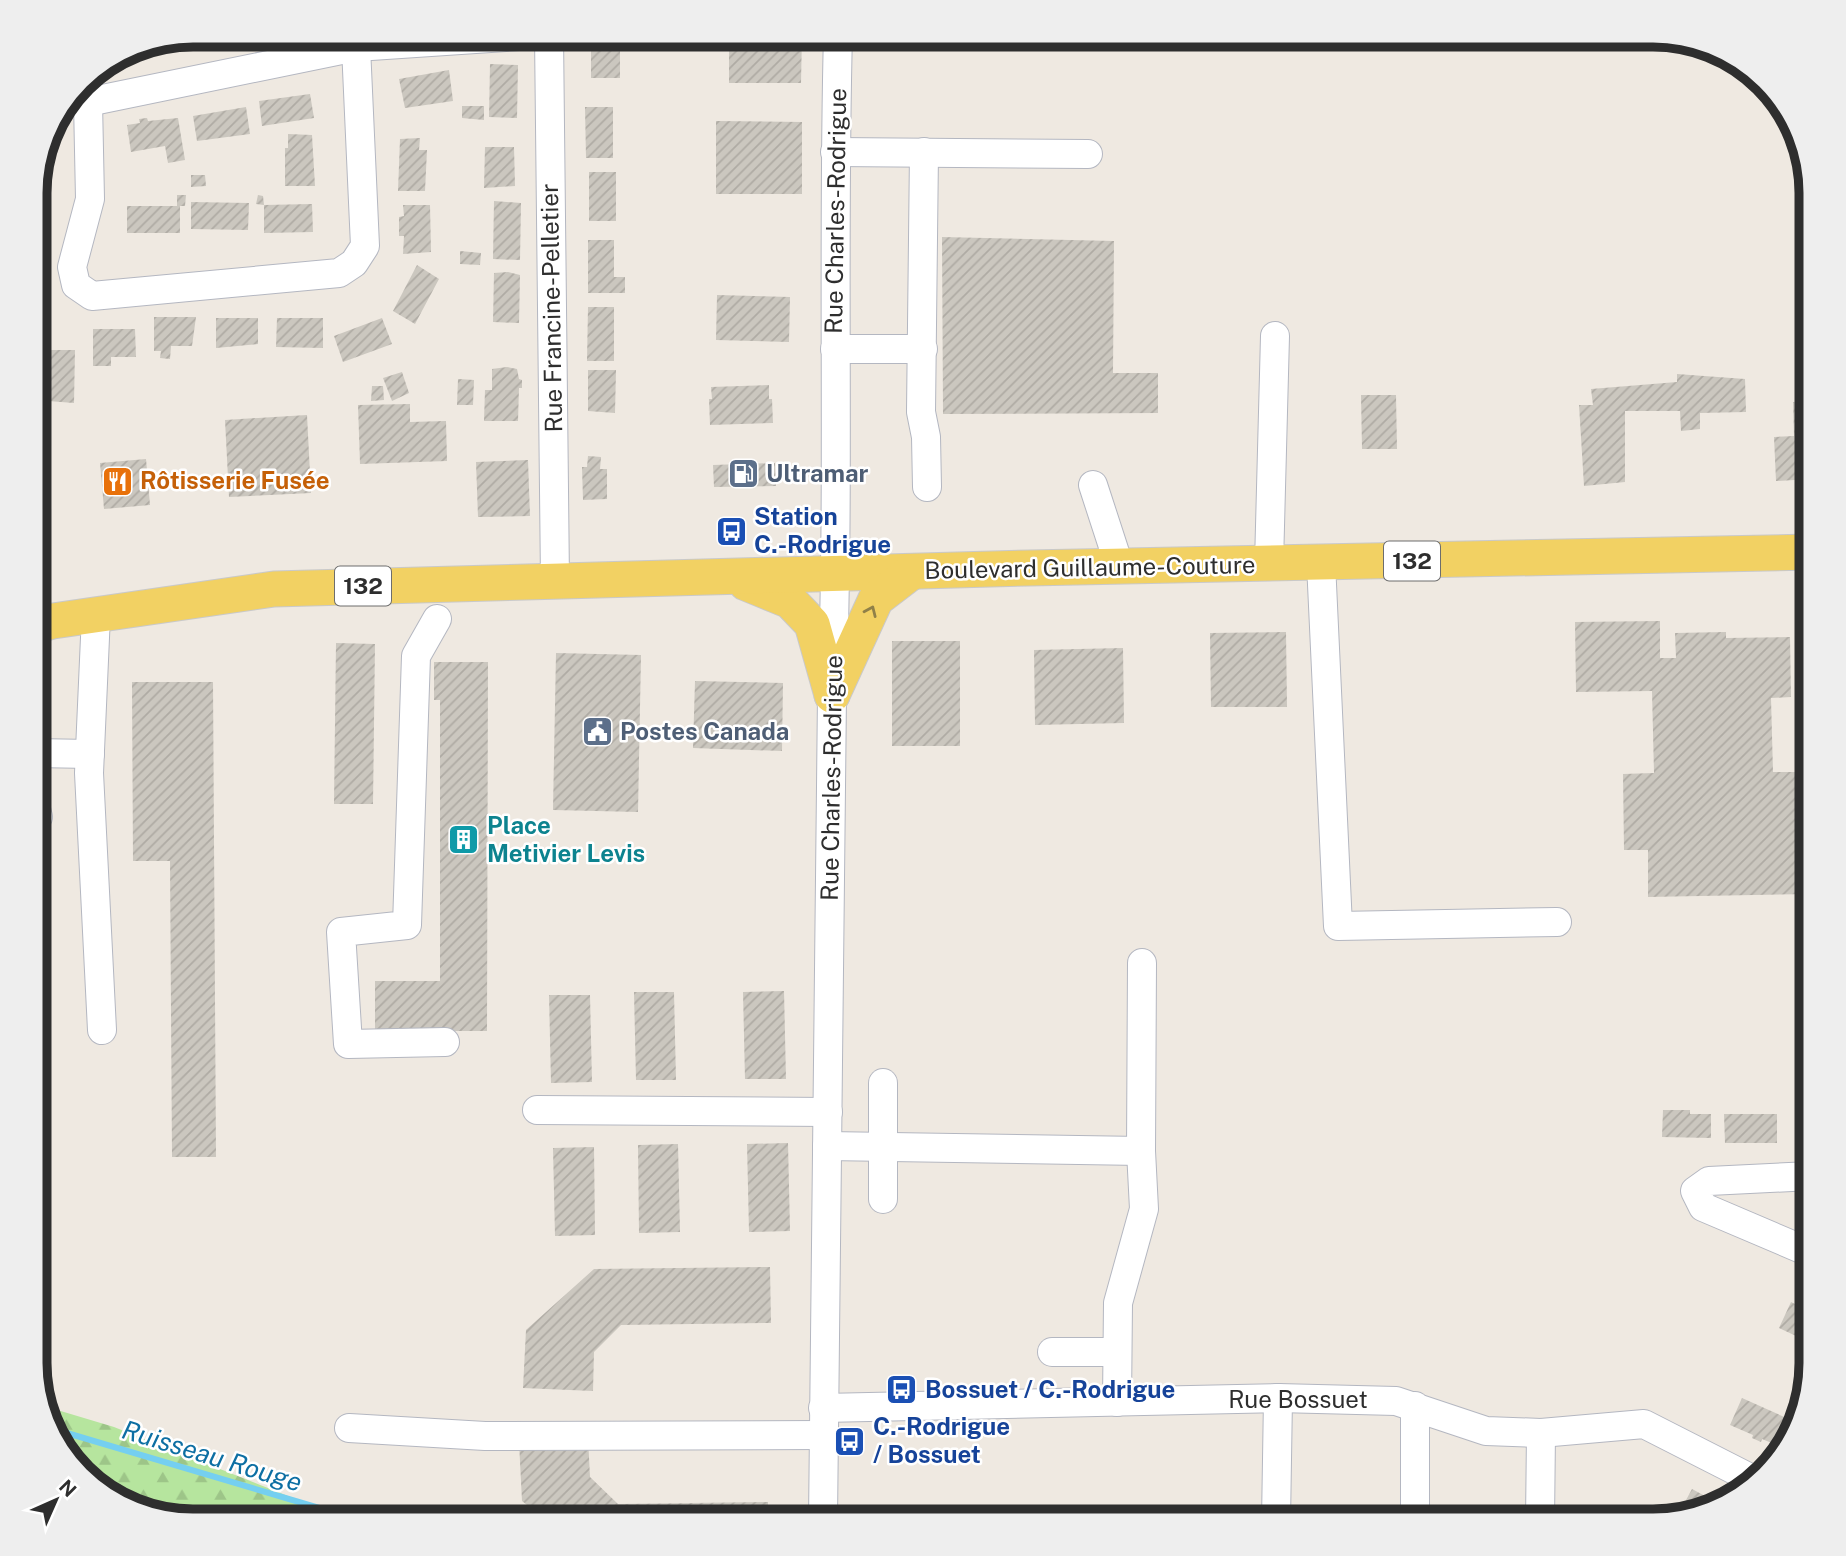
<svg xmlns="http://www.w3.org/2000/svg" width="1846" height="1556" font-family="'Public Sans',sans-serif">
<style>
.forest{fill:url(#forest-firs)}
.lines{fill:none;stroke-linecap:round;stroke-linejoin:round}
.stream{stroke:#75cff0;stroke-width:6}
.building{fill:url(#building-hatch)}
.minor-casing{stroke:#b4b7c1;stroke-width:30}
.major-casing{stroke:#c9c9c9;stroke-width:37}
.minor{stroke:#fff;stroke-width:28}
.major{stroke:#f2d163;stroke-width:35}
.oneway{stroke:#908048}
.labels{text-anchor:middle;stroke-width:5;stroke-linejoin:round;paint-order:stroke}
.shield{fill:#fff;stroke:#6d6d6d;stroke-width:2}
.shield-label{font-size:23px;font-weight:bold;fill:#2e2e2e}
.street-label{font-size:24px;fill:#2e2e2e;stroke:#fff}
.service-label{font-size:24px;font-weight:bold;fill:#4e5e75;stroke:#fff;text-anchor:start}
.food-label{font-size:24px;font-weight:bold;fill:#c56008;stroke:#fff;text-anchor:start}
.transit-label{font-size:24px;font-weight:bold;fill:#164399;stroke:#fff;text-anchor:start}
.culture-label{font-size:24px;font-weight:bold;fill:#0d838f;stroke:#fff;text-anchor:start}
.water-label{font-size:26px;font-style:italic;fill:#0d6fa3;stroke:#fff}
.rim{fill:none;stroke:#2e2e2e;stroke-width:9}
</style>
<defs>
<pattern id="forest-firs" width="22" height="20" patternUnits="userSpaceOnUse" patternTransform="scale(1.75)"><rect width="22" height="20" fill="#b6e59e"/><path d="M5 1l3.5 6h-7zM16 11l3.5 6h-7z" fill="#9dc588"/></pattern>
<pattern id="building-hatch" width="6" height="6" patternUnits="userSpaceOnUse" patternTransform="scale(1.75)"><rect width="6" height="6" fill="#cbc7bf"/><path d="M-1 1l2-2M0 6l6-6M5 7l2-2" fill="none" stroke="#afaba4"/></pattern>
</defs>
<rect width="100%" height="100%" fill="#efe9e1"/>
<!-- forest -->
<polygon class="forest" points="44,1406 114,1427 308,1504 222,1521 193,1521 133,1509 89,1481 51,1432"/>
<g class="lines">
<!-- stream -->
<polyline class="stream" points="50,1428 363,1521"/>
</g>
<!-- building -->
<g class="building">
<polygon points="705,35 802,35 801,83 729,83 729,49 705,49"/>
<rect x="591" y="37" width="29" height="41"/>
<polygon points="490,64 518,65 517,118 489,117"/>
<polygon points="449,70 453,101 405,108 399,79"/>
<polygon points="310,94 314,118 262,126 259,101"/>
<polygon points="462,106 484,106 484,120 462,118"/>
<polygon points="246,107 250,134 197,141 193,116"/>
<polygon points="585,107 613,107 613,158 586,158"/>
<polygon points="147,118 148,121 178,118 185,160 168,163 165,146 131,152 127,125 140,123 139,119"/>
<polygon points="716,121 802,122 802,194 716,194"/>
<polygon points="288,134 312,135 315,186 285,186 285,148 288,148"/>
<polygon points="420,138 419,150 427,150 425,191 398,191 400,139"/>
<polygon points="485,147 514,147 515,186 484,188"/>
<rect x="589" y="172" width="27" height="49"/>
<polygon points="39,173 39,214 35,214 35,183"/>
<polygon points="191,175 205,175 206,186 191,187"/>
<polygon points="177,195 186,195 185,206 180,206 180,233 127,233 127,206 177,206"/>
<polygon points="258,195 263,196 264,205 256,204"/>
<polygon points="494,201 521,203 520,260 493,259"/>
<polygon points="191,202 249,203 248,230 191,229"/>
<polygon points="312,204 313,232 264,233 264,205"/>
<polygon points="403,205 430,205 431,252 403,254 404,236 399,236 399,217 404,216"/>
<polygon points="942,237 1114,241 1113,373 1158,373 1158,413 943,414"/>
<polygon points="588,240 614,240 614,277 625,277 625,293 588,293"/>
<polygon points="460,251 481,253 480,265 460,264"/>
<polygon points="417,265 439,279 415,324 393,311"/>
<polygon points="508,272 520,275 519,323 493,322 494,273"/>
<polygon points="717,295 790,297 789,342 716,340"/>
<polygon points="588,307 614,307 614,361 587,361"/>
<polygon points="154,317 196,317 192,346 171,346 170,359 160,358 161,351 154,351"/>
<polygon points="216,318 258,318 258,344 216,348"/>
<polygon points="277,318 323,318 323,348 276,347"/>
<polygon points="382,318 392,344 343,362 334,336"/>
<polygon points="93,329 135,329 136,357 111,357 111,366 93,366"/>
<polygon points="35,350 75,350 74,403 35,400"/>
<polygon points="507,367 517,369 519,379 522,380 522,388 519,388 518,421 484,421 485,390 492,390 492,369"/>
<polygon points="588,370 616,370 615,413 588,411"/>
<polygon points="402,372 409,393 392,401 383,378"/>
<polygon points="1677,374 1745,379 1746,412 1700,413 1700,429 1681,431 1680,411 1625,411 1625,482 1584,486 1579,405 1593,405 1591,389 1677,382"/>
<polygon points="458,379 474,380 473,405 457,405"/>
<polygon points="769,385 769,399 772,399 773,423 710,425 709,399 712,399 711,387"/>
<polygon points="372,386 383,386 384,400 371,401"/>
<polygon points="1361,395 1396,395 1397,449 1362,449"/>
<polygon points="1811,401 1811,479 1776,481 1774,437 1794,436 1793,402"/>
<polygon points="410,404 410,422 446,421 447,461 360,464 358,405"/>
<polygon points="307,415 311,493 229,497 225,420"/>
<polygon points="588,456 601,457 600,469 607,469 607,499 583,500 582,467 587,467"/>
<polygon points="146,459 150,505 104,509 100,463"/>
<polygon points="528,460 530,516 478,517 476,462"/>
<polygon points="775,463 776,486 714,487 713,465"/>
<polygon points="1660,621 1660,658 1676,658 1675,633 1726,632 1726,638 1790,637 1791,697 1771,698 1773,772 1811,772 1811,894 1648,897 1648,850 1624,850 1623,774 1654,773 1652,691 1576,692 1575,622"/>
<polygon points="1286,632 1287,707 1211,707 1210,633"/>
<rect x="892" y="641" width="68" height="105"/>
<polygon points="336,643 375,644 373,804 334,804"/>
<polygon points="1123,648 1124,723 1035,725 1034,650"/>
<polygon points="556,653 641,655 638,812 553,810"/>
<polygon points="434,662 488,662 487,1031 375,1031 375,981 440,981 440,700 434,700"/>
<polygon points="695,681 783,683 782,751 693,748"/>
<polygon points="132,682 213,682 216,1157 172,1157 170,861 133,861"/>
<polygon points="784,991 786,1079 745,1079 743,992"/>
<polygon points="634,992 674,992 676,1080 636,1080"/>
<polygon points="549,995 590,995 592,1082 551,1083"/>
<polygon points="1663,1110 1690,1110 1690,1114 1711,1114 1711,1138 1662,1137"/>
<polygon points="1724,1114 1777,1114 1777,1143 1725,1143"/>
<polygon points="788,1143 790,1231 749,1232 747,1144"/>
<polygon points="678,1144 680,1232 639,1233 638,1145"/>
<polygon points="594,1147 595,1235 555,1236 553,1148"/>
<polygon points="770,1267 771,1323 621,1325 594,1352 593,1391 523,1388 526,1330 594,1269"/>
<polygon points="1791,1302 1811,1312 1811,1343 1779,1328"/>
<polygon points="1801,1380 1807,1383 1803,1402 1793,1396"/>
<polygon points="1742,1398 1791,1420 1779,1446 1762,1439 1761,1442 1752,1438 1753,1435 1730,1425"/>
<polygon points="588,1437 590,1477 618,1504 768,1502 768,1521 547,1521 522,1501 519,1442"/>
<polygon points="1692,1489 1720,1504 1714,1509 1682,1515 1679,1513"/>
<rect x="1589" y="1516" width="32" height="5"/>
</g>
<g class="lines">
<defs>
<g id="minor">
<polyline points="549,35 555,581"/>
<polyline points="83,83 88,102 90,199 72,267 76,285 92,296 339,273 354,263 365,246 356,47"/>
<polyline points="88,102 356,47 534,35"/>
<polyline points="835,152 1088,154"/>
<polyline points="924,152 921,412 926,437 927,487"/>
<polyline points="835,349 923,349"/>
<polyline points="1093,485 1120,568"/>
<polyline points="1321,563 1338,926 1557,922"/>
<polyline points="1269,564 1275,336"/>
<polyline points="96,615 89,773 102,1030"/>
<polyline points="437,619 416,656 407,925 341,932 348,1044 445,1042"/>
<polyline points="35,753 90,754"/>
<polyline points="35,805 38,817"/>
<polyline points="883,1083 883,1199"/>
<polyline points="537,1110 828,1112"/>
<polyline points="827,1146 1141,1151"/>
<polyline points="1811,1253 1703,1207 1695,1191 1709,1181 1811,1176"/>
<polyline points="1052,1352 1117,1352"/>
<polyline points="1117,1402 1118,1303 1144,1209 1141,1151 1142,963"/>
<polyline points="1415,1406 1415,1521"/>
<polyline points="823,1408 1278,1398 1396,1401 1486,1431 1541,1433 1644,1424 1754,1480"/>
<polyline points="349,1428 485,1436 823,1435"/>
<path d="M823 1521 832 695C840 475 832 255 838 35"/>
<polyline points="1276,1521 1278,1398"/>
<polyline points="1540,1521 1541,1433"/>
</g>
<g id="major">
<polyline points="746,583 790,601 812,624 832,695"/>
<polyline points="35,626 53,621 274,589 1029,568 1811,552"/>
<polyline points="832,695 876,599 910,573"/>
</g>
</defs>
<!-- minor casing -->
<use href="#minor" class="minor-casing"/>
<!-- major casing -->
<use href="#major" class="major-casing"/>
<!-- minor -->
<use href="#minor" class="minor"/>
<!-- major -->
<use href="#major" class="major"/>
</g>
<!-- one-way arrows -->
<defs><path id="oneway-chevron" d="M-2-3.5L2.5 0L-2 3.5" fill="none" stroke-width="1.6" stroke-linecap="round" stroke-linejoin="round" transform="scale(1.75)"/></defs>
<use class="oneway" href="#oneway-chevron" transform="translate(871 611) rotate(-66)"/>
<!-- icons -->
<defs>
<symbol id="fuel-square" viewBox="-11 -11 22 22"><rect x="-9" y="-9" width="18" height="18" rx="4" fill="#5c6f8a" stroke="#fff"/><path d="M-5.5-6h7V0h2V4h1.3V-2.5L3-4.5l.8-.8L6-3V5H2.5V1h-1V6h-7ZM-4.2-4.7v3.2H.2V-4.7Z" fill="#fff"/></symbol>
<symbol id="restaurant-square" viewBox="-11 -11 22 22"><rect x="-9" y="-9" width="18" height="18" rx="4" fill="#e8710a" stroke="#fff"/><path d="M-5-6h1v4h1v-4h1v4h1v-4h1v5L-1.5 .5V6h-2V.5L-5-1ZM5-6V6H3V1.5H1.5Q1.5-4 5-6Z" fill="#fff"/></symbol>
<symbol id="bus-square" viewBox="-11 -11 22 22"><rect x="-9" y="-9" width="18" height="18" rx="4" fill="#1a4fb4" stroke="#fff"/><path d="M-5-6H5V4H4V6H2V4H-2V6H-4V4H-5ZM-3.5-4V0h7V-4ZM-3.5 1.2v1.5H-2V1.2ZM2 1.2v1.5H3.5V1.2Z" fill="#fff"/></symbol>
<symbol id="civic-square" viewBox="-11 -11 22 22"><rect x="-9" y="-9" width="18" height="18" rx="4" fill="#5c6f8a" stroke="#fff"/><path d="M-.6-6.5H3V-4.5H.6V-3L4-1V1h2V6H-6V1h2V-1L-.6-3ZM-1.2 2.5V6h2.4V2.5Z" fill="#fff"/></symbol>
<symbol id="building-square" viewBox="-11 -11 22 22"><rect x="-9" y="-9" width="18" height="18" rx="4" fill="#0f9aa8" stroke="#fff"/><path d="M-4-6H4V6H1V3H-1V6H-4ZM-2.5-4.3h1.7v1.8h-1.7ZM.8-4.3h1.7v1.8H.8ZM-2.5-1h1.7V.8h-1.7ZM.8-1h1.7V.8H.8Z" fill="#fff"/></symbol>
</defs>
<g fill-rule="evenodd">
<use href="#fuel-square" x="726" y="456" width="35" height="35"/>
<use href="#restaurant-square" x="100" y="464" width="35" height="35"/>
<use href="#bus-square" x="714" y="514" width="35" height="35"/>
<use href="#civic-square" x="580" y="714" width="35" height="35"/>
<use href="#building-square" x="446" y="822" width="35" height="35"/>
<use href="#bus-square" x="884" y="1372" width="35" height="35"/>
<use href="#bus-square" x="832" y="1424" width="35" height="35"/>
</g>
<g class="labels">
<!-- shield labels -->
<g class="shield">
<rect x="1384" y="541.5" width="56" height="39" rx="5"/>
<rect x="335" y="566.5" width="56" height="39" rx="5"/>
</g>
<g class="shield-label">
<text x="1412" y="569">132</text>
<text x="363" y="594">132</text>
</g>
<!-- street labels -->
<g class="street-label">
<text transform="translate(836 211) rotate(-89)" y="8">Rue Charles-Rodrigue</text>
<text transform="translate(552 308) rotate(-91)" y="8">Rue Francine-Pelletier</text>
<text transform="translate(1090 568) rotate(-1)" y="8">Boulevard Guillaume-Couture</text>
<text transform="translate(832 778) rotate(-89)" y="8">Rue Charles-Rodrigue</text>
<text x="1298" y="1408">Rue Bossuet</text>
</g>
<!-- service labels -->
<g class="service-label">
<text x="766" y="482">Ultramar</text>
<text x="620" y="740">Postes Canada</text>
</g>
<!-- food labels -->
<g class="food-label">
<text x="140" y="489">Rôtisserie Fusée</text>
</g>
<!-- transit labels -->
<g class="transit-label">
<text x="754" y="525">Station<tspan x="754" dy="28">C.-Rodrigue</tspan></text>
<text x="925" y="1398">Bossuet / C.-Rodrigue</text>
<text x="873" y="1435">C.-Rodrigue<tspan x="873" dy="28">/ Bossuet</tspan></text>
</g>
<!-- culture labels -->
<g class="culture-label">
<text x="487" y="834">Place<tspan x="487" dy="28">Metivier Levis</tspan></text>
</g>
<!-- water labels -->
<g class="water-label">
<text transform="translate(212 1456) rotate(17)" y="9">Ruisseau Rouge</text>
</g>
</g>
<!-- crop -->
<path d="M0 0H1846V1556H0ZM193 47H1653A146 146 0 0 1 1799 193V1363A146 146 0 0 1 1653 1509H193A146 146 0 0 1 47 1363V193A146 146 0 0 1 193 47Z" fill="#eee" fill-rule="evenodd"/>
<path class="rim" d="M193 47H1653A146 146 0 0 1 1799 193V1363A146 146 0 0 1 1653 1509H193A146 146 0 0 1 47 1363V193A146 146 0 0 1 193 47Z"/>
<!-- north arrow -->
<g transform="translate(56 1500) rotate(45)" stroke="#ffffff" stroke-width="5" paint-order="stroke">
<path d="M0-5L12 26L0 18L-12 26Z" fill="#2e2e2e"/>
<text y="-10" font-size="19" font-weight="bold" text-anchor="middle" fill="#2e2e2e">N</text>
</g>
</svg>
